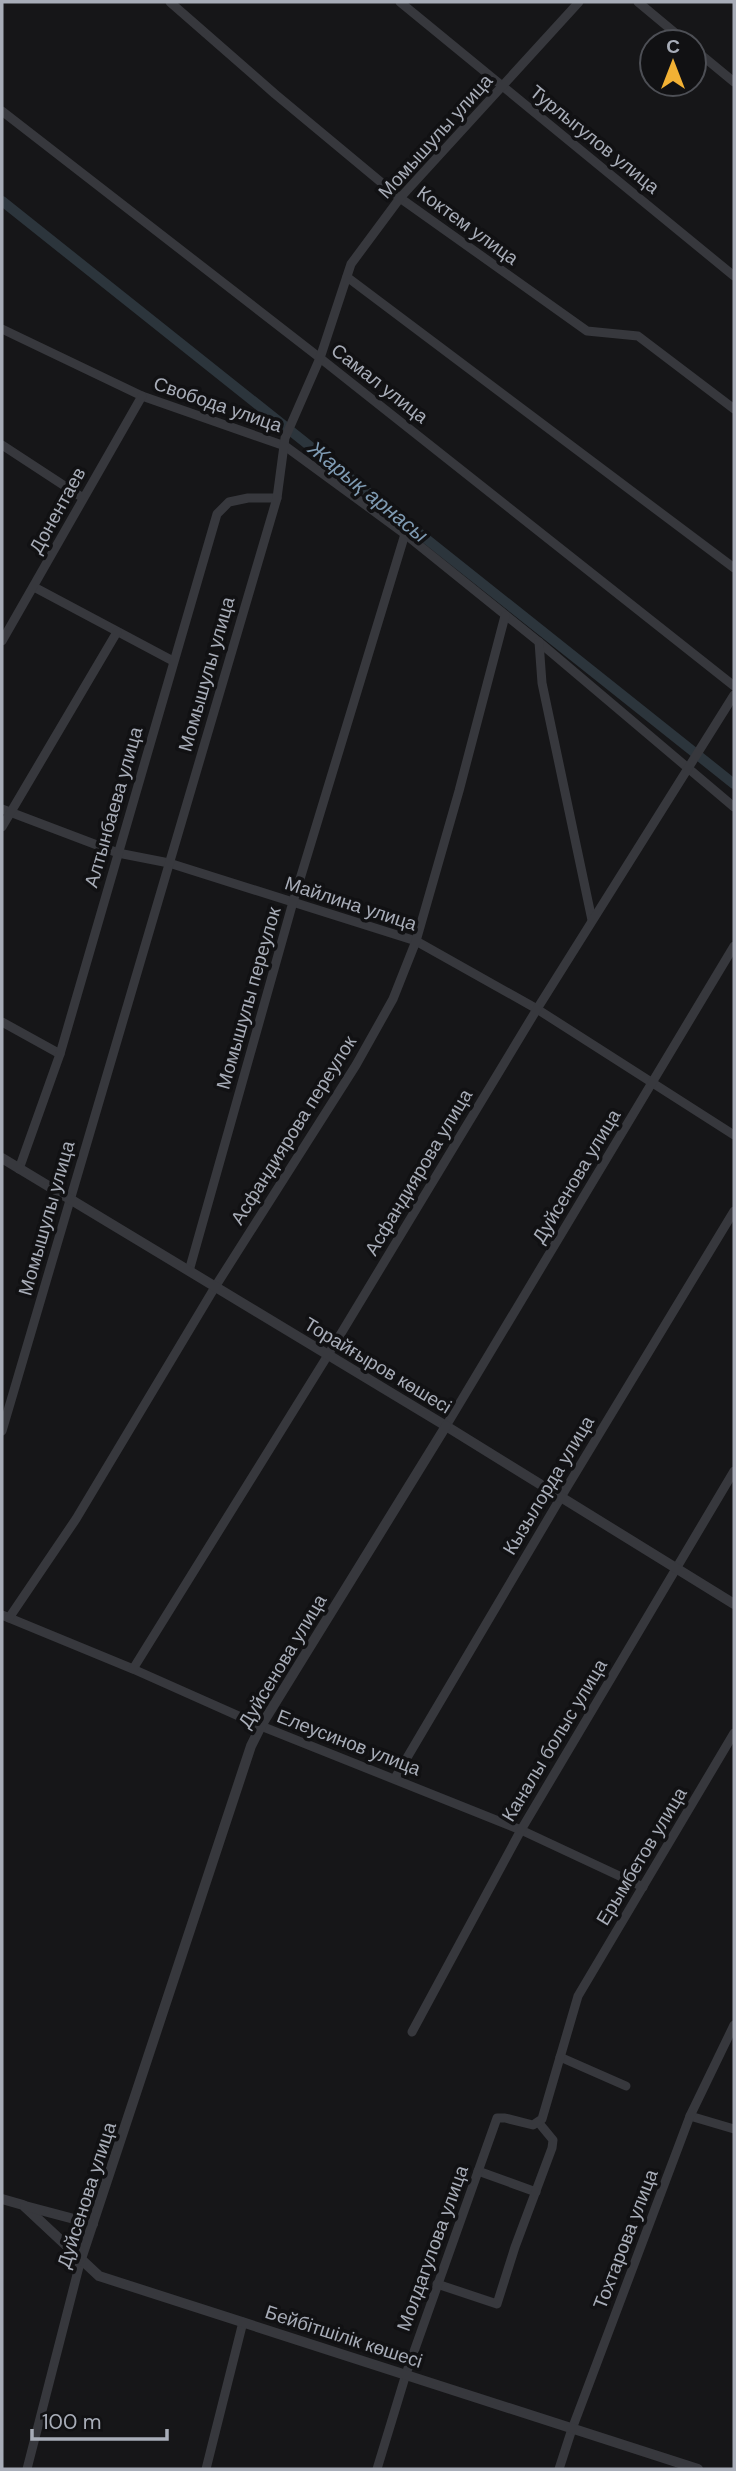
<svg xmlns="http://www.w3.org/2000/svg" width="736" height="2471" font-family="'DM Sans',sans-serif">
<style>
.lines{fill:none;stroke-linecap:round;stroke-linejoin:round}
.canal{stroke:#2c353c;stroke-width:10}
.minor{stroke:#37383d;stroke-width:9}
.tertiary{stroke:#37383d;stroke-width:10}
.labels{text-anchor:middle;stroke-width:7;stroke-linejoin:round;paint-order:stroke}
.street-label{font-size:19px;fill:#a8adb8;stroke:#111113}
.water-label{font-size:21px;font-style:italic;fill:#7f9bb3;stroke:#111113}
</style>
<rect width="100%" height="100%" fill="#161618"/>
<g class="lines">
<!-- canal -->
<polyline class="canal" points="2,201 734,784"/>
<!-- minor -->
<g class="minor">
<polyline points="170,2 275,94 400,198 587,331 638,336 734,409"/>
<polyline points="400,2 734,276"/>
<polyline points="638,2 686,42"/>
<polyline points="694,49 734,82"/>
<polyline points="2,111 320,358 734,686"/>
<polyline points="347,277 734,568"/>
<polyline points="2,329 142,396 285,446 405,534 539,642 734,807"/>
<polyline points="2,445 83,498"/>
<polyline points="34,587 173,661"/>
<polyline points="2,641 142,396"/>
<polyline points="539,642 542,683 592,920"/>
<polyline points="2,809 118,853 169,863 416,941 537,1009 734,1135"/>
<polyline points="2,827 117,632"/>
<polyline points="2,1022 60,1054"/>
<polyline points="19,1169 60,1054 217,514 229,502 248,498 277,498"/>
<polyline points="189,1271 293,902 405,534"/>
<polyline points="446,1426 734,946"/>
<polyline points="2,1431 277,498 285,438 320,358 351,264 400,198 579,2"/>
<polyline points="2,1615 133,1669 261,1726 521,1830 643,1887"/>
<polyline points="9,1618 76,1519 215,1287 356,1065 393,999 416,941 459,791 505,616"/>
<polyline points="133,1669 328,1355 537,1009 734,695"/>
<polyline points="395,1778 561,1497 734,1211"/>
<polyline points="412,2032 521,1830 734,1471"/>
<polyline points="560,2057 626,2086"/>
<polyline points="690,2116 734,2129"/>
<polyline points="478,2171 536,2192"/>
<polyline points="437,2284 497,2304 515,2247 552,2148 553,2140 539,2123"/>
<polyline points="27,2469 81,2259"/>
<polyline points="206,2469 243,2322"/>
<polyline points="377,2469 406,2374 497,2118 505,2118 533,2125 542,2119 578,1996 734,1733"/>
<polyline points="559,2469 572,2429 690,2116 734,2025"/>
</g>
<!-- tertiary -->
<g class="tertiary">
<polyline points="2,1158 446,1426 734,1604"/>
<polyline points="2,2199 23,2205 99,2276 698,2469"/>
<polyline points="25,2206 93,2224"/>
<polyline points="81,2259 251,1746 261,1726 446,1426"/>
</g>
</g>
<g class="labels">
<!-- street labels -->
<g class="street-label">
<text transform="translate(435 136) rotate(-48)" y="7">Момышулы улица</text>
<text transform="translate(595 139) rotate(39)" y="7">Турлыгулов улица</text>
<text transform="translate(468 225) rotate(36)" y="7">Коктем улица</text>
<text transform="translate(380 383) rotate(38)" y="7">Самал улица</text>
<text transform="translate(218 404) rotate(19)" y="7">Свобода улица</text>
<text transform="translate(57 510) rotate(-61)" y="7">Донентаев</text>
<text transform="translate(206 674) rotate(-74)" y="7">Момышулы улица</text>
<text transform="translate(113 807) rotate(-74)" y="7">Алтынбаева улица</text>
<text transform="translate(351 903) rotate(18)" y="7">Майлина улица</text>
<text transform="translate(248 998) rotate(-74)" y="7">Момышулы переулок</text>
<text transform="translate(293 1130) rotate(-58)" y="7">Асфандиярова переулок</text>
<text transform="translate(418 1172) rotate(-59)" y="7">Асфандиярова улица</text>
<text transform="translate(576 1176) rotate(-59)" y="7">Дуйсенова улица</text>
<text transform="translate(46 1218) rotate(-74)" y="7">Момышулы улица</text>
<text transform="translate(378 1365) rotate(31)" y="7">Торайғыров көшесі</text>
<text transform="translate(548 1485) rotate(-59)" y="7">Кызылорда улица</text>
<text transform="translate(282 1661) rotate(-59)" y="7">Дуйсенова улица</text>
<text transform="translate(554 1740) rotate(-59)" y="7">Каналы болыс улица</text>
<text transform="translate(349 1742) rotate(21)" y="7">Елеусинов улица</text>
<text transform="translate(641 1856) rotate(-59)" y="7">Ерымбетов улица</text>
<text transform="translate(86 2195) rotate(-72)" y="7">Дуйсенова улица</text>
<text transform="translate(625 2239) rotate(-69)" y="7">Тохтарова улица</text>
<text transform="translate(432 2248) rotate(-70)" y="7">Молдагулова улица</text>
<text transform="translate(344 2336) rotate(18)" y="7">Бейбітшілік көшесі</text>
</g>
<!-- water labels -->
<g class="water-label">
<text transform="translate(368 492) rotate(39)" y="7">Жарық арнасы</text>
</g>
</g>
<!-- border -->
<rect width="736" height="2471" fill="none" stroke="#a8adb8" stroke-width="7"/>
<!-- north arrow -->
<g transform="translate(673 63)"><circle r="33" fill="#111113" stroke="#4d4f55" stroke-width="2"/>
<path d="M0-5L12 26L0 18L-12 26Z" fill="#f2b134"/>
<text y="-10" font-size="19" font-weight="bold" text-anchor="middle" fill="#a8adb8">С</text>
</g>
<!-- scale -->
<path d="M32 2429v10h135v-10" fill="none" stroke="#a8adb8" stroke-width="3.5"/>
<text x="42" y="2429" font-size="21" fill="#a8adb8" stroke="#111113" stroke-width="5" paint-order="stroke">100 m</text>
</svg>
